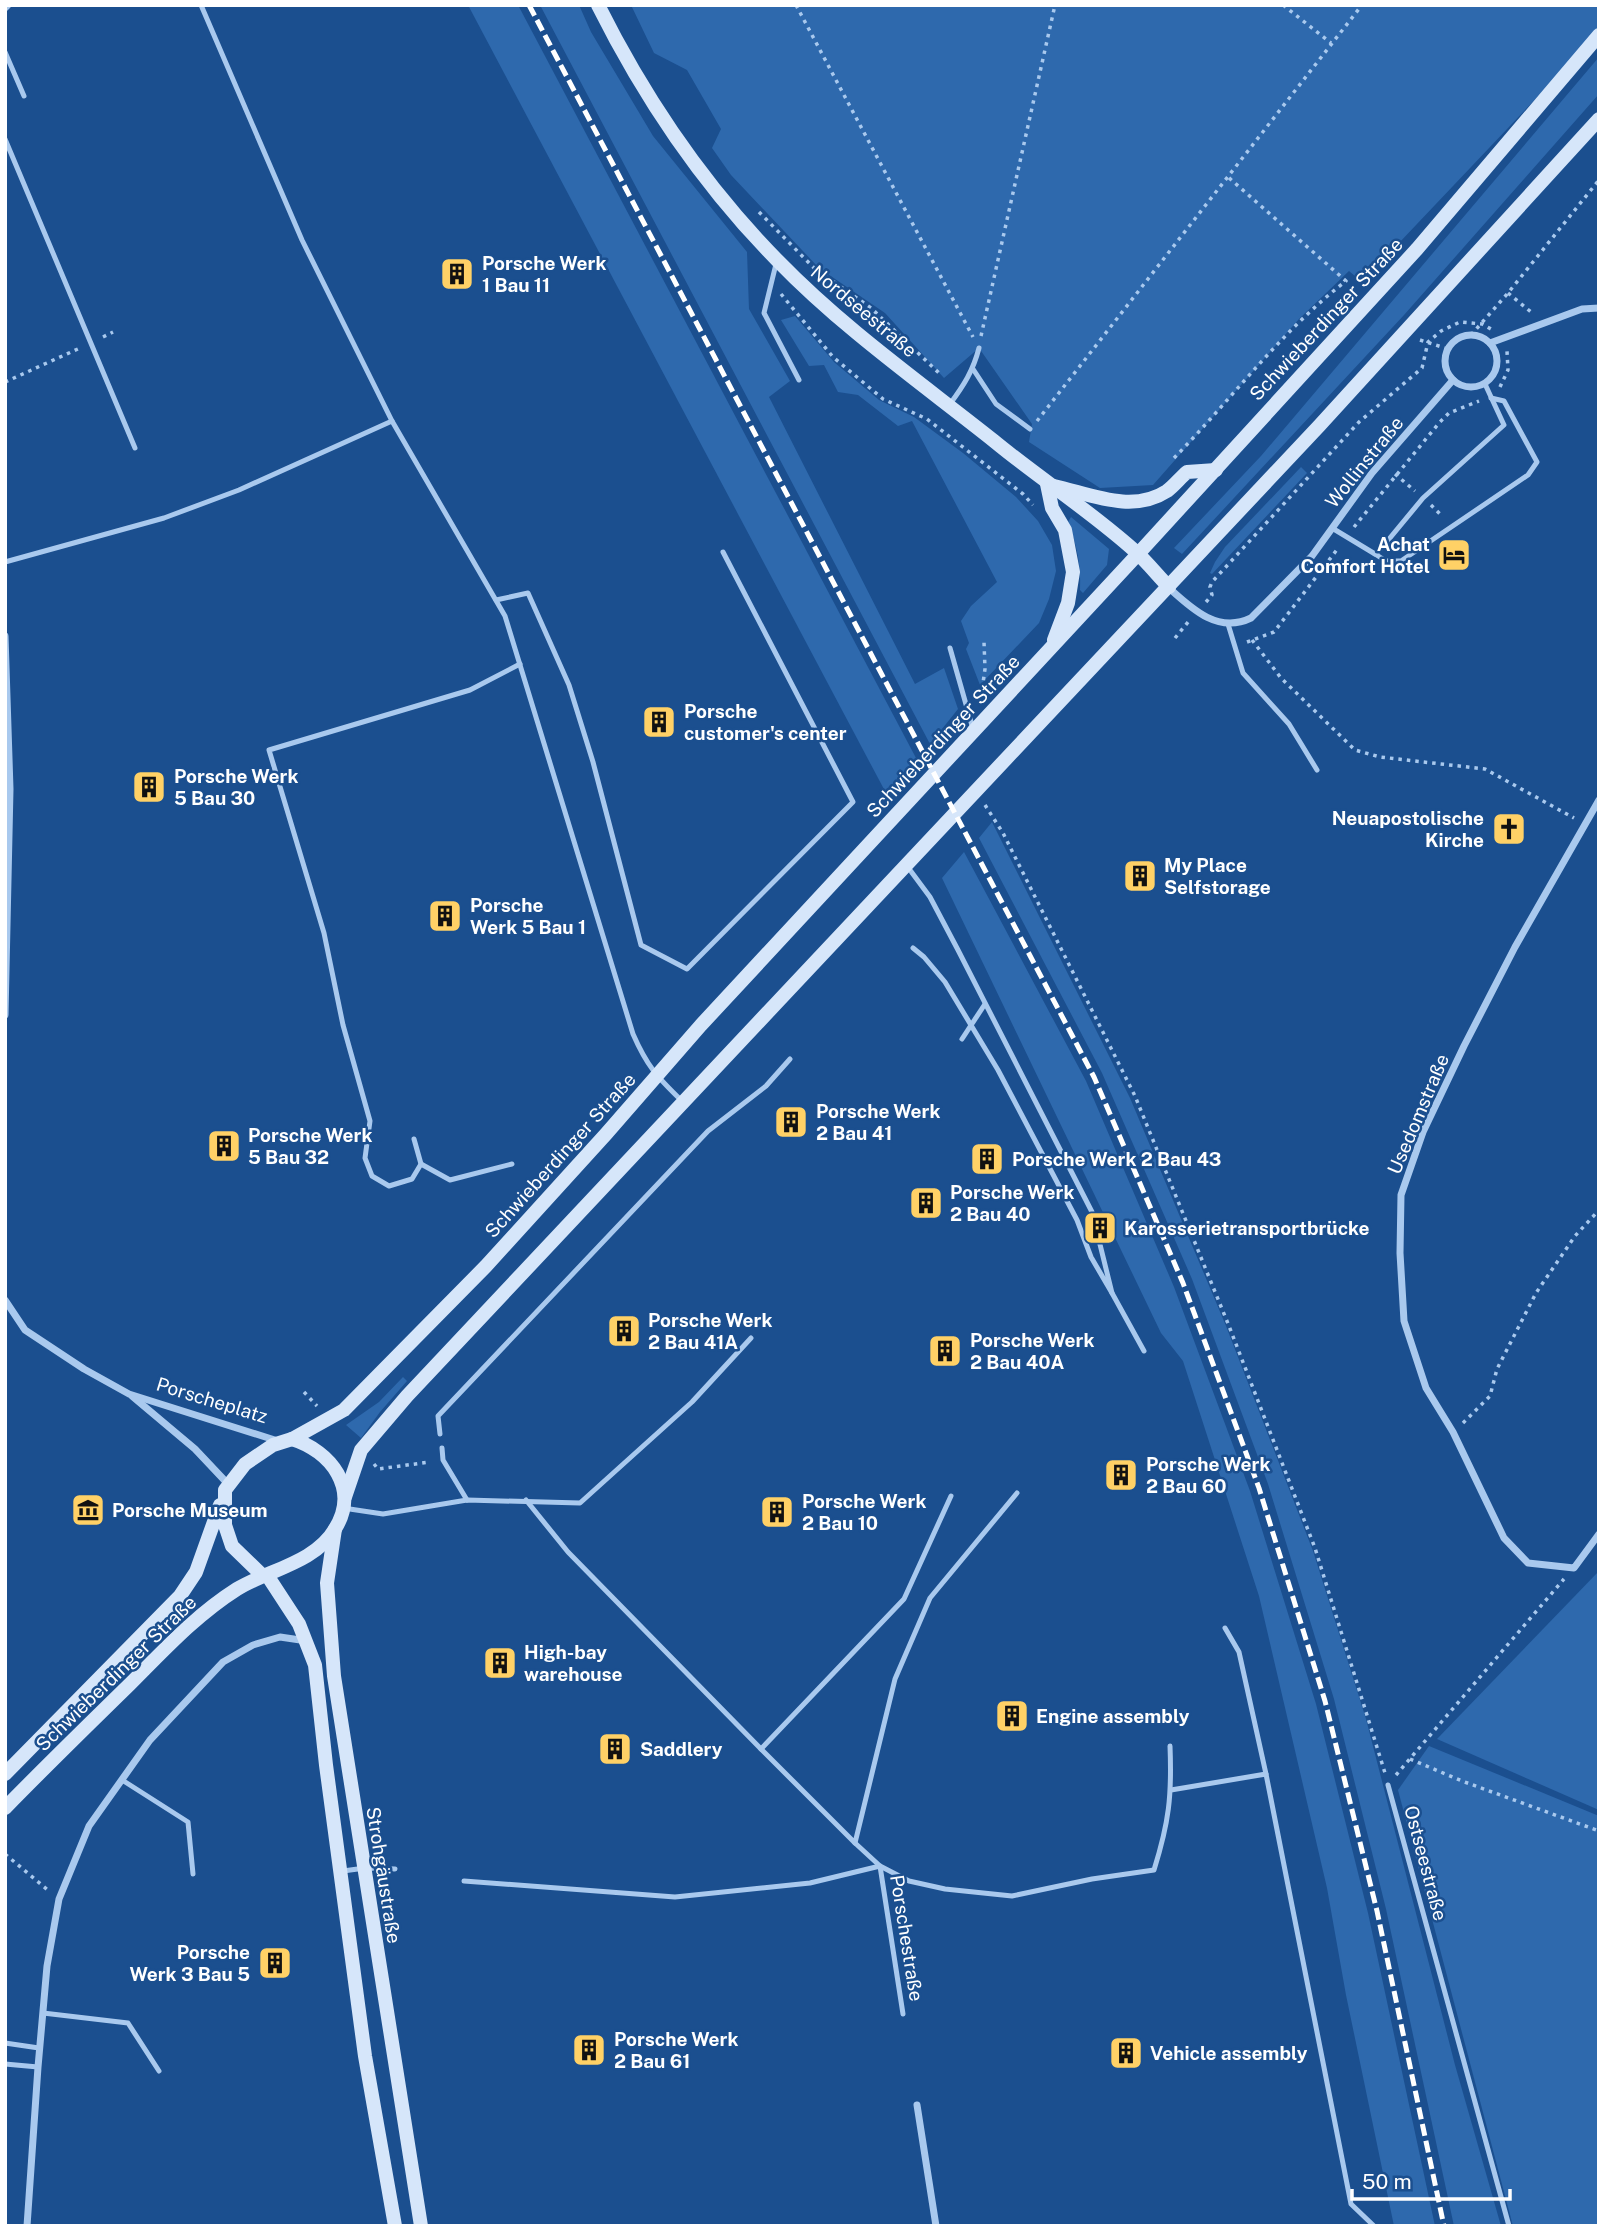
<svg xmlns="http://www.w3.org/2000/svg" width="1604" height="2231" font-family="'Public Sans',sans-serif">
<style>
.green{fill:#2e69ad}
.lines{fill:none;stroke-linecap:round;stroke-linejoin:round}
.path{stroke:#a9c9ee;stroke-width:3.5;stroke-dasharray:3.5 5;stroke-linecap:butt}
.lane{stroke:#a9c9ee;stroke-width:5}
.street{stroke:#a9c9ee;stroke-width:7}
.secondary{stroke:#d6e6fa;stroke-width:14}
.rail{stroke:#fff;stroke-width:5;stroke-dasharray:12 5;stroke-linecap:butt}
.labels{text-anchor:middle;stroke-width:5;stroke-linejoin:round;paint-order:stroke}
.poi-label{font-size:19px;font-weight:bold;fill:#fff;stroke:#1b4f8f;text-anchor:start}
.street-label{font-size:19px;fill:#fff;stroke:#1b4f8f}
</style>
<rect width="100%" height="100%" fill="#1b4f8f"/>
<!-- green -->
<g class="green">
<polygon points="468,5 518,5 916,758 886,793"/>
<polygon points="540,5 579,5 591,32 653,136 747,252 749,309 790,381 769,397 915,684 944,668 958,709 930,744"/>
<polygon points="631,5 1599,5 1599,32 1362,282 1349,271 1299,319 1153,485 1100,488 1029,442 1032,424 979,348 944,378 885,313 819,268 731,175 712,148 721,129 687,70 654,53"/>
<polygon points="1599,57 1599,94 1404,315 1182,554 1174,548 1261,456"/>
<polygon points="795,316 834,362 879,400 914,417 963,453 1016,497 1038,521 1052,545 1056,571 1049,599 1039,623 980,685 966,649 969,643 961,621 971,606 997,582 912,421 898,426 858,395 838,392 824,365 809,366 781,320"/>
<polygon points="1301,467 1307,473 1212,574 1210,573 1215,562 1225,547"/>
<path d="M1071 517 1109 549 1107 565 1083 593 1080 590C1081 564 1077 546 1068 522Z"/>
<polygon points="992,822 1130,1098 1226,1326 1313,1551 1366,1719 1455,2065 1501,2226 1454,2226 1386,1909 1334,1699 1268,1484 1192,1279 1102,1073 979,838"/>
<polygon points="964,852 1086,1081 1174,1287 1250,1491 1316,1704 1368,1913 1435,2226 1394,2226 1346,1995 1327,1888 1259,1596 1183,1361 1161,1333 942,878"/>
<polygon points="403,1377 407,1381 380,1412 361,1438 346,1425 379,1402"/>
<polygon points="1599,1571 1599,1810 1437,1739"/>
<polygon points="1429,1746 1599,1816 1599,2226 1513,2226 1398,1790"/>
</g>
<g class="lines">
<!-- path -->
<g class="path">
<polyline points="796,5 973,337"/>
<polyline points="1283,5 1331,43"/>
<polyline points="759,212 814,268 871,308 940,374"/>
<polyline points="1508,293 1531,312"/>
<polyline points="781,294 833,357 883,399 927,419 1023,494 1033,505"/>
<polyline points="1471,335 1508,293 1599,180"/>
<polyline points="981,336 1055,5"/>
<polyline points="103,337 113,332"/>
<polyline points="1420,340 1448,349"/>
<polyline points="5,382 80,348"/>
<polyline points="1500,387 1508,370 1507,351"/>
<polyline points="1037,421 1362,5"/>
<path d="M1174 458C1231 400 1281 331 1346 281L1228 177"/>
<polyline points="1395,474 1415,491"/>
<polyline points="1431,505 1443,517"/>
<polyline points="1354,527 1439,423 1449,413 1479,401"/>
<polyline points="1206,602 1212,595 1210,587 1212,582 1359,422 1422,368 1428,342 1441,331 1460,322 1482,324 1491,329"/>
<polyline points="1175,638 1189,621"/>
<polyline points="1252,640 1281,678 1355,750 1380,757 1485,769 1574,818"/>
<polyline points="1247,642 1274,632 1339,547"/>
<polyline points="981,697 985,669 984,642"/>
<polyline points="985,805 1003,833 1135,1096 1229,1326 1315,1548 1385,1773"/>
<polyline points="304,1392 317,1406"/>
<polyline points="1463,1423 1490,1396 1497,1369 1536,1293 1575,1236 1599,1210"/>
<polyline points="374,1464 378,1469 430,1462"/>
<polyline points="1410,1759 1462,1781 1599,1831"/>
<polyline points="1396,1775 1564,1579"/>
<polyline points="5,1854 49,1891"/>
</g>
<!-- lane -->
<g class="lane">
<path d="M201 5 302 240 392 421 505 616 633 1034C647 1066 657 1077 682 1101"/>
<polyline points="5,52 24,96"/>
<polyline points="5,139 135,448"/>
<polyline points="776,264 764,313 799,380"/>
<polyline points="973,369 996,404 1030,429"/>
<path d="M950 404C964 385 973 371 979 348"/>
<polyline points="1332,528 1375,554 1380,550 1423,498 1504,425 1485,384"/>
<polyline points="1375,554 1386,561 1401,561 1528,475 1537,462 1504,401 1491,398"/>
<polyline points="5,562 164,518 239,490 392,421"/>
<polyline points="496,600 528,593 569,685 593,762 641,945 687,969 853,802 723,552"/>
<polyline points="1228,624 1243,673 1289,724 1317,770"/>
<polyline points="950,648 973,729"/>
<polyline points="907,866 930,897 958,950 1092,1212 1112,1293 1091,1257 1077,1220 998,1070 945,982 924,957 913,948"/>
<polyline points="962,1039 985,1004"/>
<polyline points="414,1139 421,1164 412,1179 389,1186 372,1176 365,1158 370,1121 343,1025 324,933 269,750 470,690 520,664"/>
<polyline points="421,1164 450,1180 512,1164"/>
<polyline points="1112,1293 1144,1351"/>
<polyline points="440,1434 438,1416 708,1131 766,1086 790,1059"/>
<polyline points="442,1448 443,1460 467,1500"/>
<polyline points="526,1500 568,1552 761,1749 904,1599 951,1496"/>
<polyline points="343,1508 383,1514 467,1500 580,1503 692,1402 751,1338"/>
<polyline points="761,1749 855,1843 895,1679 930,1598 1017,1493"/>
<polyline points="1266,1774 1351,2204 1374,2226"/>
<polyline points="122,1780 188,1822 193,1874"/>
<polyline points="1388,1785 1509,2226"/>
<polyline points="1171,1790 1266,1774 1239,1652 1225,1628"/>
<path d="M855 1843 880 1866 909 1881 945 1889 1012 1896 1092 1879 1154 1870C1169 1822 1172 1796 1170 1746"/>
<polyline points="343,1871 365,1868 395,1869"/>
<polyline points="464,1881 675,1897 810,1883 880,1866 903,2014"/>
<polyline points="43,2013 128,2023 159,2071"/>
<polyline points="5,2043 39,2048"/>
<polyline points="5,2064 38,2067"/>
</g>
<!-- street -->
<g class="street">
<polyline points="5,8 8,5"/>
<circle cx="1471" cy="361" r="26"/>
<polyline points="1490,343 1582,309 1599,308"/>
<path d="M1169 588C1192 609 1218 634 1251 618L1312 556 1372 473 1453 380"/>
<polyline points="5,636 10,789 5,1015"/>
<polyline points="1599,800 1515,947 1464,1046 1423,1132 1401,1195 1400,1253 1404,1321 1426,1388 1453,1432 1504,1538 1528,1563 1574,1568 1599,1534"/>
<polyline points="5,1300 25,1330 84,1369 129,1394 278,1441"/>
<polyline points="132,1396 195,1449 228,1484"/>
<polyline points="917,2105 936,2226"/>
<polyline points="27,2226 38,2067 47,1966 59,1899 89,1826 150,1740 223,1662 253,1645 280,1637 307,1641"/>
</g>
<!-- secondary -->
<g class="secondary">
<path d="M598 5C645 99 704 186 778 261 843 328 921 383 994 441 1040 479 1092 512 1136 552 1148 563 1158 576 1169 587"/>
<polyline points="1047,484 1052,508 1065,530 1073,572 1068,603 1054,640"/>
<path d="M1054 486C1090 494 1132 514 1167 491 1174 486 1180 478 1187 472L1216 470"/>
<polyline points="345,1497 361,1450 407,1396 1319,426 1599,119"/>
<polyline points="335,1529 327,1583 334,1676 421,2226"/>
<polyline points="262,1575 232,1546 225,1525 225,1490 245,1464 273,1445 292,1439 344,1410 486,1266 606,1134 701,1025 1138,554 1417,249 1599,35"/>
<polyline points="267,1575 299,1624 315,1665 326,1765 365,2056 395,2226"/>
<polyline points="5,1774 180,1596 196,1572 220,1505"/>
<path d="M5 1808C46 1766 88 1725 130 1684 164 1650 196 1615 237 1589 268 1570 315 1563 335 1529 360 1489 331 1451 292 1439"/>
</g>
<!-- rail -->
<polyline class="rail" points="529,5 1094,1077 1183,1283 1259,1488 1325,1701 1377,1911 1444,2226"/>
</g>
<!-- icons -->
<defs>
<symbol id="building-square" viewBox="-11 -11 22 22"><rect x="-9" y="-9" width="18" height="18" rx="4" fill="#ffd166" stroke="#1b4f8f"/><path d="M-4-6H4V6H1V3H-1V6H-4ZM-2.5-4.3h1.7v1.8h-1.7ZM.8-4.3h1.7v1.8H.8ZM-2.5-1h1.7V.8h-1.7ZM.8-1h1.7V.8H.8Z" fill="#111"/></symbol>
<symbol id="hotel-square" viewBox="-11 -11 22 22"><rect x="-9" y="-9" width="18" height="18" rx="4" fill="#ffd166" stroke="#1b4f8f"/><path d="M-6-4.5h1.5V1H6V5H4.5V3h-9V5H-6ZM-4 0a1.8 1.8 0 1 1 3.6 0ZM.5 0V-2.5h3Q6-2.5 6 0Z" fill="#111"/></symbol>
<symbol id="church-square" viewBox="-11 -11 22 22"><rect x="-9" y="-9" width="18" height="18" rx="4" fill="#ffd166" stroke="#1b4f8f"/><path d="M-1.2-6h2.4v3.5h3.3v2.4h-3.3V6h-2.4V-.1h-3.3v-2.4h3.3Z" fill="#111"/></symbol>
<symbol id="museum-square" viewBox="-11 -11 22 22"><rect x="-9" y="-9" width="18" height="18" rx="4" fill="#ffd166" stroke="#1b4f8f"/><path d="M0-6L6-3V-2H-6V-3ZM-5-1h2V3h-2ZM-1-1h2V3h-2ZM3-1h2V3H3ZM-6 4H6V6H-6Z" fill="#111"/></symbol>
</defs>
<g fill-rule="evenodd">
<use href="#building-square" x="438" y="255" width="38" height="38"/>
<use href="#hotel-square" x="1435" y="536" width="38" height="38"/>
<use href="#building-square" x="640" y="703" width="38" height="38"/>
<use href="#building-square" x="130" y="768" width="38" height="38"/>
<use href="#church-square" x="1490" y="810" width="38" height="38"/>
<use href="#building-square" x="1121" y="857" width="38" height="38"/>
<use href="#building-square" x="426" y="897" width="38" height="38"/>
<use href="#building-square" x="772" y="1103" width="38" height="38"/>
<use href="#building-square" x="205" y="1127" width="38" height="38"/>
<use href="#building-square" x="968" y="1140" width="38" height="38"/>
<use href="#building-square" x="907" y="1184" width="38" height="38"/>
<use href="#building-square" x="1081" y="1209" width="38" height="38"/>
<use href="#building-square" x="605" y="1312" width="38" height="38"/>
<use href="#building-square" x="926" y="1332" width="38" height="38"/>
<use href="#building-square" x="1102" y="1456" width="38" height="38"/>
<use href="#museum-square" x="69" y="1491" width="38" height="38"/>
<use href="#building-square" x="758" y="1493" width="38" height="38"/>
<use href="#building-square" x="481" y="1644" width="38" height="38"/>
<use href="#building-square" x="993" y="1697" width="38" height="38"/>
<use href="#building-square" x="596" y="1730" width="38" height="38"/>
<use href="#building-square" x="256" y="1944" width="38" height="38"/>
<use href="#building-square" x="570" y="2031" width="38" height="38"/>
<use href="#building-square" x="1107" y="2034" width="38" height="38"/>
</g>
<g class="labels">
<!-- poi labels -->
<g class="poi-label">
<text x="482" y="270">Porsche Werk<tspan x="482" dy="22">1 Bau 11</tspan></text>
<text x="1430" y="551" text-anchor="end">Achat<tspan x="1430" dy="22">Comfort Hotel</tspan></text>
<text x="684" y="718">Porsche<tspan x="684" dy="22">customer's center</tspan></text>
<text x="174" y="783">Porsche Werk<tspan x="174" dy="22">5 Bau 30</tspan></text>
<text x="1484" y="825" text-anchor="end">Neuapostolische<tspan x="1484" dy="22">Kirche</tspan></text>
<text x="1164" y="872">My Place<tspan x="1164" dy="22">Selfstorage</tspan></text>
<text x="470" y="912">Porsche<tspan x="470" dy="22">Werk 5 Bau 1</tspan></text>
<text x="816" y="1118">Porsche Werk<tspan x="816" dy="22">2 Bau 41</tspan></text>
<text x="248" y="1142">Porsche Werk<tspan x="248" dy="22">5 Bau 32</tspan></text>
<text x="1012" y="1166">Porsche Werk 2 Bau 43</text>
<text x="950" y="1199">Porsche Werk<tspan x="950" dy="22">2 Bau 40</tspan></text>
<text x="1124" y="1235">Karosserietransportbrücke</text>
<text x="648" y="1327">Porsche Werk<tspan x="648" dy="22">2 Bau 41A</tspan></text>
<text x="970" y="1347">Porsche Werk<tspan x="970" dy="22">2 Bau 40A</tspan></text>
<text x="1146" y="1471">Porsche Werk<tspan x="1146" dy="22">2 Bau 60</tspan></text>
<text x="802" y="1508">Porsche Werk<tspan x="802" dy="22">2 Bau 10</tspan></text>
<text x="112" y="1517">Porsche Museum</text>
<text x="524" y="1659">High-bay<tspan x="524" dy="22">warehouse</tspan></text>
<text x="1036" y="1723">Engine assembly</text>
<text x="640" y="1756">Saddlery</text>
<text x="250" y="1959" text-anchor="end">Porsche<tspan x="250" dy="22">Werk 3 Bau 5</tspan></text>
<text x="614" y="2046">Porsche Werk<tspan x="614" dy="22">2 Bau 61</tspan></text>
<text x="1150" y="2060">Vehicle assembly</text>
</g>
<!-- street labels -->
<g class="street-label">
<text transform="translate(864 311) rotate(40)" y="7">Nordseestraße</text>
<text transform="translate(1326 319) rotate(-47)" y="7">Schwieberdinger Straße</text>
<text transform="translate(1364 462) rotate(-51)" y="7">Wollinstraße</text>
<text transform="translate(943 736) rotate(-47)" y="7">Schwieberdinger Straße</text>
<text transform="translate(1418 1114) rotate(-67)" y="7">Usedomstraße</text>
<text transform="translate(560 1155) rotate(-48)" y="7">Schwieberdinger Straße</text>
<text transform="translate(212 1400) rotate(17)" y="7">Porscheplatz</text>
<text transform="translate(116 1673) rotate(-44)" y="7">Schwieberdinger Straße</text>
<text transform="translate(1426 1863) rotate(75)" y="7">Ostseestraße</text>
<text transform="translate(384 1875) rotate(81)" y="7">Strohgäustraße</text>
<text transform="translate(907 1938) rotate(81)" y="7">Porschestraße</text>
</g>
</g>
<!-- border -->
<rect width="1604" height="2231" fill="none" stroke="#ffffff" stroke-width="14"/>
<!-- scale -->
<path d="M1352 2189v10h158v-10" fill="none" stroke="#ffffff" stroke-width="3.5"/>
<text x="1362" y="2189" font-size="21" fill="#ffffff" stroke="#1b4f8f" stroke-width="5" paint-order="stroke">50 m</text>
</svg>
